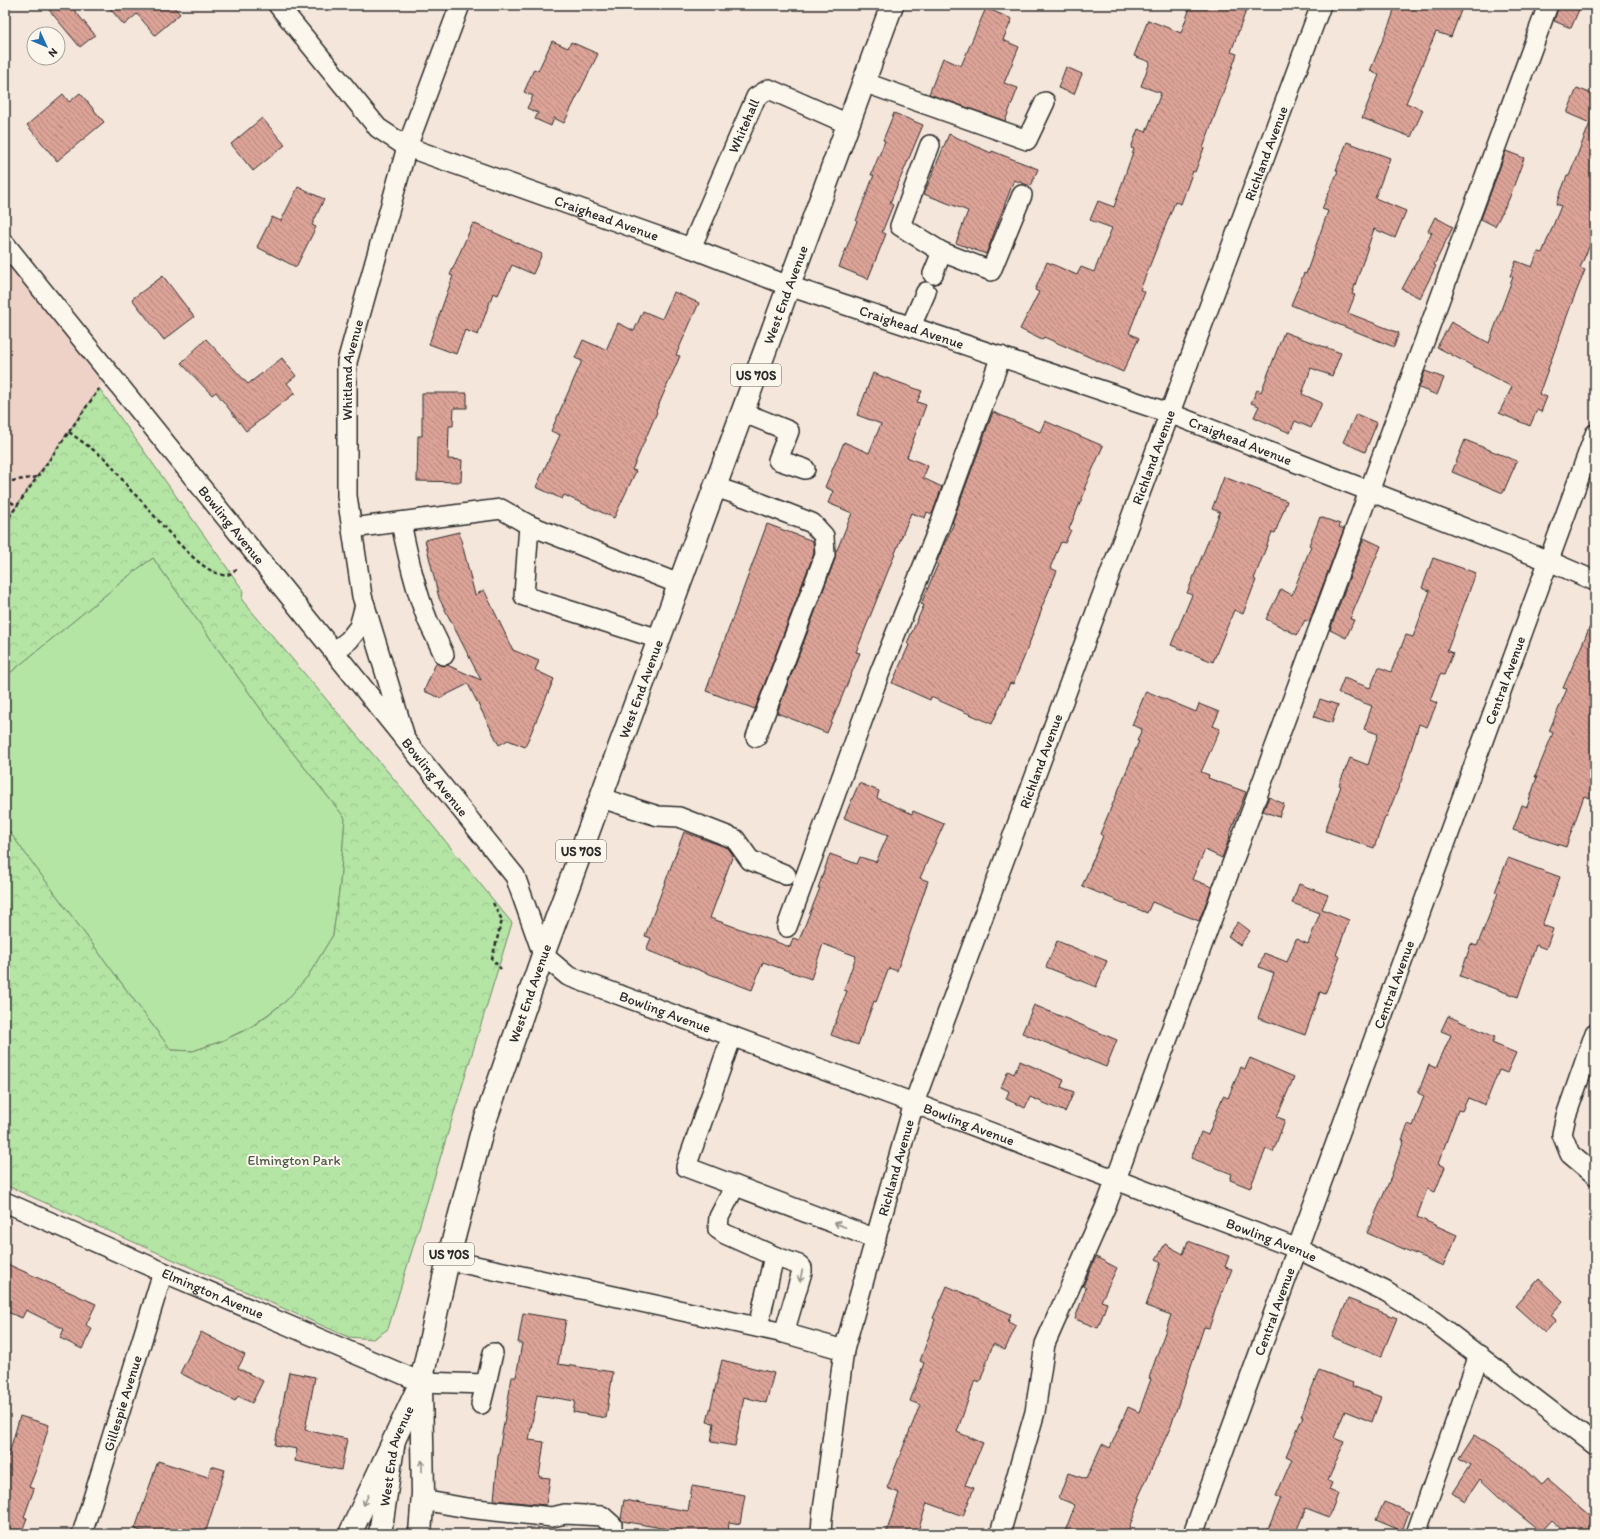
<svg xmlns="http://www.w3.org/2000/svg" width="1600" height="1539" font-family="Itim,sans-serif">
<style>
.built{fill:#eed2c7}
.grass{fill:#b4e5a5;stroke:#708868}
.forest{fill:url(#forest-crowns);stroke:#708868}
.building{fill:url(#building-back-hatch);stroke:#2b2b2b}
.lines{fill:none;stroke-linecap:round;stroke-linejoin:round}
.minor-casing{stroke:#2b2b2b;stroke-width:22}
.major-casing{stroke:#2b2b2b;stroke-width:25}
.highway-casing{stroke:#2b2b2b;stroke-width:25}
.path{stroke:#2b2b2b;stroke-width:2.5;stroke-dasharray:4 3;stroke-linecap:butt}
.minor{stroke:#fbf7ec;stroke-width:19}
.major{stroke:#fbf7ec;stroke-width:22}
.highway{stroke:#fbf7ec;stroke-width:22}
.oneway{stroke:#93918c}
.labels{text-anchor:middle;stroke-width:4;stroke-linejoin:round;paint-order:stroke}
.shield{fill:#fbf7ec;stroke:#696865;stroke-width:1}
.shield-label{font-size:13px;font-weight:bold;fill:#2b2b2b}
.street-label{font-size:14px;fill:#2b2b2b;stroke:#fbf7ec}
.park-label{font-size:14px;fill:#4d5a4a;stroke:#fbf7ec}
</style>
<defs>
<pattern id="forest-crowns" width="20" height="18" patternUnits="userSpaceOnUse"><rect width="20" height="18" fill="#b4e5a5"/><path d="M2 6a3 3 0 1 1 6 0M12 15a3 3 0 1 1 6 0" fill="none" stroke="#9bc58e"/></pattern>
<pattern id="building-back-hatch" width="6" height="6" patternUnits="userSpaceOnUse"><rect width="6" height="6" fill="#dca398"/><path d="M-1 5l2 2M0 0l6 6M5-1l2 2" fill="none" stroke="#b3857c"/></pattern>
</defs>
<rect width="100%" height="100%" fill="#f5e6db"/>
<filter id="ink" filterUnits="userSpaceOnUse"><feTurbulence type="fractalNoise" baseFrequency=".025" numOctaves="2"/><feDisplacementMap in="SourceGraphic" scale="8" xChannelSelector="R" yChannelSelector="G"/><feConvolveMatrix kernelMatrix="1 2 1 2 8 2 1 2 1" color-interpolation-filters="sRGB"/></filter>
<g filter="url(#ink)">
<!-- built -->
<polygon class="built" points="5,244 109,373 5,523"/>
<!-- grass -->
<polygon class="grass" points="153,558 285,743 345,818 340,884 333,935 308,976 286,1001 252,1026 222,1041 193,1051 171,1050 5,826 5,677 136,570"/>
<!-- forest -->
<polygon class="forest" points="99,388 243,590 242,600 416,805 512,923 388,1329 373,1339 348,1337 5,1185 5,826 171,1050 193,1051 222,1041 252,1027 286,1001 308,976 333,935 340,884 345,818 285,743 153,558 136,570 5,677 5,522"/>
<!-- building -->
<g class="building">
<polygon points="45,5 70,5 95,35 80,47"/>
<polygon points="107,5 172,5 180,14 155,35 137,14 124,25"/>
<polygon points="1191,5 1248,5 1231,52 1237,54 1203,148 1204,148 1195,172 1193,171 1181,204 1175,202 1140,290 1145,292 1129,333 1139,338 1123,372 1044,337 1042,340 1020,329 1039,292 1035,290 1047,262 1077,275 1081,267 1094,272 1112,228 1090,220 1098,201 1114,207 1134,149 1131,148 1138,129 1146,132 1161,93 1141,86 1150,62 1134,56 1148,20 1181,33"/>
<polygon points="1395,5 1463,5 1451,37 1436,32 1406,103 1423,110 1411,137 1362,118 1379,75 1370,71 1392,17"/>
<polygon points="1559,5 1581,5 1571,28 1554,21"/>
<polygon points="986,8 1012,19 1003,40 1019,47 1004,83 1018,88 1005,121 929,94 943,58 961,66"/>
<polygon points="552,41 568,48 571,42 598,54 564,123 554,118 551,126 535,119 538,113 527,108 533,96 524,92 534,69 538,71"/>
<polygon points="1066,67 1082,74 1074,94 1058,88"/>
<polygon points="1577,88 1595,95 1595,233 1580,268 1585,270 1571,305 1539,394 1547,397 1541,412 1537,410 1530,426 1499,413 1512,387 1437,347 1451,322 1489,343 1513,277 1510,276 1516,261 1532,267 1538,252 1542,253 1561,206 1556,204 1567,176 1569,176 1590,123 1567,113"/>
<polygon points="80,93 104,122 57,161 27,125 63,94 69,102"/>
<polygon points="894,113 923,125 890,203 893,205 882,232 886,234 868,279 839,267 857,221 856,221 874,175 871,175 885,141 883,140"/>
<polygon points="262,118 285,145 253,171 231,144"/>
<polygon points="949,134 991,153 992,151 1038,169 1031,186 1014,180 986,254 956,243 968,211 924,194"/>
<polygon points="1347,142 1390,158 1375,198 1406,211 1395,238 1374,229 1352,294 1355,295 1348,313 1399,333 1394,347 1291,305 1304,273 1306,274 1328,211 1322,209 1338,171 1336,170"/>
<polygon points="1506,151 1524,158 1509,199 1495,226 1481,219"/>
<polygon points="298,187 324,199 312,225 316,227 296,267 257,247 272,217 281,221"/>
<polygon points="1435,217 1453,227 1434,265 1436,266 1420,298 1402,289 1432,233 1428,231"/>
<polygon points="473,223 542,254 533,274 512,265 498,295 493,293 478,335 465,330 456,354 429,344 453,276 450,275"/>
<polygon points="163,276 194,317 164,340 132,299"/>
<polygon points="674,292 699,303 676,355 680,356 656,411 657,412 632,470 636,471 614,518 564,495 562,499 536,487 560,435 551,431 582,361 575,358 583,340 606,350 618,323 634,331 643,311 662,319"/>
<polygon points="1284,332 1341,353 1332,376 1311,368 1302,394 1322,403 1311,428 1295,421 1290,433 1254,417 1259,406 1251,403 1257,390 1261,392"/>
<polygon points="206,339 248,384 282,358 296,376 287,383 295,393 246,431 216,392 212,395 181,363"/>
<polygon points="1425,371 1444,378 1437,395 1419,388"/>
<polygon points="873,373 922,391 917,402 926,405 907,457 928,466 923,478 942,487 932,514 927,512 925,518 911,513 856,652 860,653 827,733 777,713 835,559 836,550 837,550 852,513 828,503 833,491 825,487 844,442 869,453 881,424 857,415"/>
<polygon points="422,393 467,393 467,408 454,408 453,426 449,426 448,459 462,460 461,482 417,481 418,436 422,436"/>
<polygon points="993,412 1040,432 1045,421 1103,446 1084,489 1086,489 1069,529 1071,530 1065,543 1061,542 1050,568 1057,571 1041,609 1042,609 1025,655 1013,684 1010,683 992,724 931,697 930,700 892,683 909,645 907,643 924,605 921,604 938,564 936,563 954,523 952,523"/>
<polygon points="1356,414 1377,423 1365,452 1343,442"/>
<polygon points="1465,440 1517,461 1503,493 1452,472"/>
<polygon points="1224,477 1287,501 1275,533 1272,532 1254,579 1256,580 1243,614 1234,610 1213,662 1171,645 1192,595 1187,593 1220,512 1212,509"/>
<polygon points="1320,517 1340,524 1339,527 1344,529 1309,622 1305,620 1297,635 1266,619 1281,589 1292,595 1311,546 1309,545"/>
<polygon points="767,524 813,541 814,553 755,709 706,691"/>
<polygon points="459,532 475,595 484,590 513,650 539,661 535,670 554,679 525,747 508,740 499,745 468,684 440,698 424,691 436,663 442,666 447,665 481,680 439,598 425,540"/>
<polygon points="1364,538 1381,546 1350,619 1354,620 1346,638 1330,630"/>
<polygon points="1433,558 1476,573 1447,651 1453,653 1444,675 1440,674 1430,700 1437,703 1427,727 1419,724 1402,779 1386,818 1385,817 1374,848 1325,831 1341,786 1339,785 1350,758 1368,765 1378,734 1364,729 1372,706 1338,693 1344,678 1370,688 1379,667 1391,672 1406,635 1413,637 1430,591 1422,588"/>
<polygon points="1595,615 1595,800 1584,796 1566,847 1513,830 1522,805 1527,807 1537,777 1535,777 1553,733 1549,731 1567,689 1563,688"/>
<polygon points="1146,691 1196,712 1199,704 1219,712 1213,726 1220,729 1201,772 1209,775 1208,778 1246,792 1229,836 1230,836 1222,858 1205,850 1192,879 1212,887 1199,921 1152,902 1147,913 1082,886 1103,836 1100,834 1139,741 1137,741 1142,729 1132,725"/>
<polygon points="1320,699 1338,705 1332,723 1314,717"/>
<polygon points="859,783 879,791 877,798 912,814 913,811 944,824 920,878 928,881 897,971 889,968 876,1002 874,1001 858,1045 831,1035 847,991 844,990 856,956 823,944 811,979 763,962 752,990 646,950 651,938 645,936 684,832 728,848 733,855 710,918 790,947 793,938 799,940 820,888 818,888 830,854 857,864 860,857 876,862 888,835 844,818"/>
<polygon points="1269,797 1284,804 1279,817 1263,811"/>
<polygon points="1508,858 1560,877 1542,925 1553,929 1546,949 1536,945 1518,997 1460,976 1471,944 1477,946 1498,893 1495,892"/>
<polygon points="1299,884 1328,895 1322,909 1349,920 1336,955 1340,957 1325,994 1320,992 1305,1035 1258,1018 1274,973 1259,967 1264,953 1287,962 1296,939 1308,944 1320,913 1292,903"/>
<polygon points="1238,922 1250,931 1240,945 1228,936"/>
<polygon points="1057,941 1107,961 1096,987 1046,967"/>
<polygon points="1034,1005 1117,1040 1106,1067 1022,1033"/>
<polygon points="1448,1016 1495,1037 1492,1043 1516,1053 1507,1073 1499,1070 1485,1105 1468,1098 1462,1111 1458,1110 1438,1164 1445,1167 1435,1192 1427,1189 1417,1217 1457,1235 1443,1266 1367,1233 1389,1182 1404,1140 1402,1140 1408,1124 1413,1126 1424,1096 1418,1093 1429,1065 1436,1068 1451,1035 1441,1031"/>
<polygon points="1250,1058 1294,1077 1277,1117 1285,1120 1273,1152 1266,1149 1250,1188 1230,1180 1232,1174 1191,1158 1201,1132 1208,1135 1223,1096 1228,1098 1241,1067 1245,1069"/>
<polygon points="1020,1061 1064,1080 1061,1087 1074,1092 1065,1112 1030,1097 1025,1108 1006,1099 1009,1091 1001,1087 1008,1071 1014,1074"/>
<polygon points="1188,1241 1229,1256 1225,1267 1232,1269 1223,1292 1222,1291 1209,1328 1204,1327 1171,1426 1138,1498 1140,1499 1127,1534 1064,1534 1075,1505 1059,1498 1068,1473 1086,1479 1102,1444 1110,1448 1128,1407 1139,1412 1151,1379 1149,1378 1171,1315 1146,1306 1161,1262 1156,1259 1165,1244 1183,1254"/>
<polygon points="1096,1257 1117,1268 1101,1301 1107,1303 1098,1328 1075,1319 1086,1288 1083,1286"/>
<polygon points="5,1263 96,1304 86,1325 92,1329 82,1349 60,1338 64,1329 26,1310 22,1318 5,1311"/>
<polygon points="1539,1279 1563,1301 1551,1315 1556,1320 1545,1333 1515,1306"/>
<polygon points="947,1286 1011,1314 1008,1322 1016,1326 1005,1350 993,1344 980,1382 975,1380 957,1432 983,1443 965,1485 974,1488 963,1516 927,1503 917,1534 886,1534 899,1493 887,1488 920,1405 910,1401 924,1363 920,1361 935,1319 933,1318"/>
<polygon points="1348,1299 1397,1318 1381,1357 1332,1337"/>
<polygon points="523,1313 566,1320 558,1364 613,1372 606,1418 573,1412 575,1401 537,1395 529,1440 544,1442 539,1477 550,1478 546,1505 494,1500 498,1457 512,1377 516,1377 522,1343 518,1343"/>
<polygon points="201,1332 245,1355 238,1368 263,1381 252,1403 238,1396 235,1401 180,1373"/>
<polygon points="722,1360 774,1373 766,1403 744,1397 735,1446 711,1442 714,1423 707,1422"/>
<polygon points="1319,1370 1353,1383 1352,1386 1381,1397 1372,1422 1345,1411 1334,1438 1344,1442 1328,1481 1332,1483 1329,1490 1338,1494 1329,1517 1306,1508 1295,1534 1266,1534 1281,1498 1276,1496 1292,1459 1286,1456 1303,1416 1301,1416"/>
<polygon points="289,1372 315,1377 305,1430 347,1439 341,1470 295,1461 297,1449 275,1445"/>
<polygon points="20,1416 49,1425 37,1467 29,1487 34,1489 24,1517 27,1518 21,1534 5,1534 5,1456 8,1457"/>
<polygon points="1474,1435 1518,1463 1541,1485 1547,1479 1595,1520 1595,1534 1568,1534 1552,1520 1541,1532 1510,1507 1480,1479 1465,1501 1452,1493 1470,1465 1459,1458"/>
<polygon points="158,1461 208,1477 211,1466 225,1470 205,1534 150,1534 135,1529"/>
<polygon points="692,1486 745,1495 740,1524 729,1522 728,1534 666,1534 667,1529 622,1521 621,1519 624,1500 688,1511"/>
<polygon points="1384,1502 1409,1512 1402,1531 1376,1520"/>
</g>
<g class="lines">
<defs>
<g id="minor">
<path id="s1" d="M278 5 378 128 407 147 691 248 789 286 1169 413 1549 561 1595 581"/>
<polyline points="863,82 1027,140 1045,102"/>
<polyline points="930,145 900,226 942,252 991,271 1022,195"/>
<path id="s2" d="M5 244 515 876 543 955 568 976 900 1098 1298 1249 1385 1291 1432 1320 1595 1445"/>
<path id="s3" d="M691 248 756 97 769 89 848 124"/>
<polyline points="933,274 942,252"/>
<polyline points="911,326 926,292"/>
<polyline points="742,412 789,431 778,460 805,469"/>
<polyline points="715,487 745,497 812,523 824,536 825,555 756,737"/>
<path d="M401 523C408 556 415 589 428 621 433 632 439 643 444 655"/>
<polyline points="529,525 524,596 659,639"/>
<polyline points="352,528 501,509 529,525 679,584"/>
<polyline points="334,652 349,640 359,627 365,605"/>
<path id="s4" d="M404 734 362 596 347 496V362L407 147 460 5"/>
<polyline points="601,798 658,816 679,817 735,839 750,860 786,875"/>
<polyline points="787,927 880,672 939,527 1001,356"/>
<polyline points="1595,1033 1566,1116 1562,1134 1570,1154 1595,1175"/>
<polyline points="732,1036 686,1167 876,1239"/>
<polyline points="735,1186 719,1217 718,1229 725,1234 774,1256 758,1327"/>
<path id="s5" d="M5 1202 163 1272 421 1382 486 1384 493 1353"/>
<polyline points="774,1256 799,1265 802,1268 802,1272 784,1333"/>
<polyline points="448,1260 784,1333 844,1350"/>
<polyline points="481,1404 486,1384"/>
<polyline points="422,1500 467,1508 552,1517 565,1514 602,1516 612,1525 612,1534"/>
<path id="s6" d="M82 1534 163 1272"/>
<path id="s7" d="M821 1534 822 1518 844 1350 914 1103 1321 5"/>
<polyline points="1000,1534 1035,1412 1045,1344 1108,1201 1548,5"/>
<path id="s8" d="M1193 1534 1595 434"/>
<polyline points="1416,1534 1479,1355"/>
</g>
<g id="major">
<path id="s9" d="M380 1534 394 1440 421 1382 448 1260 483 1127 543 955 892 5"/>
<polyline points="420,1534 423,1493 421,1387"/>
</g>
<polyline id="highway" points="350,1534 394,1440"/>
</defs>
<!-- minor casing -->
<use href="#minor" class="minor-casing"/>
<!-- major casing -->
<use href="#major" class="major-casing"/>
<!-- highway casing -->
<use href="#highway" class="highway-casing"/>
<!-- path -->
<g class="path">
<path d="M69 432 107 460 132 492 139 498C156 517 198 572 223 575 230 576 234 571 239 567"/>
<polyline points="5,482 37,477"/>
<polyline points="5,498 17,506"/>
<polyline points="5,523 99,389"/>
<polyline points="493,903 502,920 492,959 501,969"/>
</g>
<!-- minor -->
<use href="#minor" class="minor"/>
<!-- major -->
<use href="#major" class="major"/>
<!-- highway -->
<use href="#highway" class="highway"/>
</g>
<!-- one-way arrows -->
<defs><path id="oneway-shaft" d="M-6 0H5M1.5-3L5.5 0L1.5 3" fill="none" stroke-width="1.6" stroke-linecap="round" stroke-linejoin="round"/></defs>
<g class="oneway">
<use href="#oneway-shaft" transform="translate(840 1225) rotate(-159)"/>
<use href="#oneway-shaft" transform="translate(801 1276) rotate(103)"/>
<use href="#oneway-shaft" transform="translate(422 1466) rotate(-91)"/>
<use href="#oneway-shaft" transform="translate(366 1500) rotate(115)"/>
</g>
</g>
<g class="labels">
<!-- shield labels -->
<g class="shield">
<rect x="731" y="364" width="50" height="22" rx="3"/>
<rect x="556" y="840" width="50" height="22" rx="3"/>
<rect x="424" y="1243" width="50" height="22" rx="3"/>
</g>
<g class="shield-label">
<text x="756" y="380">US 70S</text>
<text x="581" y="856">US 70S</text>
<text x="449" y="1259">US 70S</text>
</g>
<!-- street labels -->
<g class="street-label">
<text dy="5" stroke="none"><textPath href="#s3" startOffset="133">Whitehall</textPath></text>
<text dy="5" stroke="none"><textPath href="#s7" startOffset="1455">Richland Avenue</textPath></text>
<text dy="5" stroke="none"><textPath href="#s1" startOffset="405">Craighead Avenue</textPath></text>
<text dy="5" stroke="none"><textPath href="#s9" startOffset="1307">West End Avenue</textPath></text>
<text dy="5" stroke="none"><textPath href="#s1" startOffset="729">Craighead Avenue</textPath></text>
<text dy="5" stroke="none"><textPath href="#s4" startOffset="372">Whitland Avenue</textPath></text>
<text dy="5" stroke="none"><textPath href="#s1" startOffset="1077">Craighead Avenue</textPath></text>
<text dy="5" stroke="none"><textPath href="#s7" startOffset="1131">Richland Avenue</textPath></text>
<text dy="5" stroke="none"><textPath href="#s2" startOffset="361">Bowling Avenue</textPath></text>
<text dy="5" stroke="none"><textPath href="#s8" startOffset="909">Central Avenue</textPath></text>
<text dy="5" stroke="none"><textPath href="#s9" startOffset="887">West End Avenue</textPath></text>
<text dy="5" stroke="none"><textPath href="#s7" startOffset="807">Richland Avenue</textPath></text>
<text dy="5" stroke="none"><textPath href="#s2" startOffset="685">Bowling Avenue</textPath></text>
<text dy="5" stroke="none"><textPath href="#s8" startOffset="585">Central Avenue</textPath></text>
<text dy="5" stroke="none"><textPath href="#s9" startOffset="563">West End Avenue</textPath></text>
<text dy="5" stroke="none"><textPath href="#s2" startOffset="1032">Bowling Avenue</textPath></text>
<text dy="5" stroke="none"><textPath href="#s2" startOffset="1356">Bowling Avenue</textPath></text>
<text dy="5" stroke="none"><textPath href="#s7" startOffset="375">Richland Avenue</textPath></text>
<text dy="5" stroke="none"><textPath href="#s2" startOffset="1680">Bowling Avenue</textPath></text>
<text dy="5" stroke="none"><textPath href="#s5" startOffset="227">Elmington Avenue</textPath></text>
<text dy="5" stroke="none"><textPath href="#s8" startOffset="237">Central Avenue</textPath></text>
<text dy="5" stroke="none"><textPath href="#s6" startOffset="137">Gillespie Avenue</textPath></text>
<text dy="5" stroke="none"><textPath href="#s9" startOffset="80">West End Avenue</textPath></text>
</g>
<!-- park labels -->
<g class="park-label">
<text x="294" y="1165">Elmington Park</text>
</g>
</g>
<!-- margin -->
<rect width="1600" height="1539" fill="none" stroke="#fbf7ec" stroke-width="20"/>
<rect x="10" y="10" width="1580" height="1519" fill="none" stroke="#2b2b2b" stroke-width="1.5" filter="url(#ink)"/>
<!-- north arrow -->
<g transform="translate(46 46) rotate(134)"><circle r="19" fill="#fbf7ec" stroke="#a8a59f"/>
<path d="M0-3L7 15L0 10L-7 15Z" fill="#1f6fb2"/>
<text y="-6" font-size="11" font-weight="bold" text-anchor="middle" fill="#2b2b2b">N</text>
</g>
</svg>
